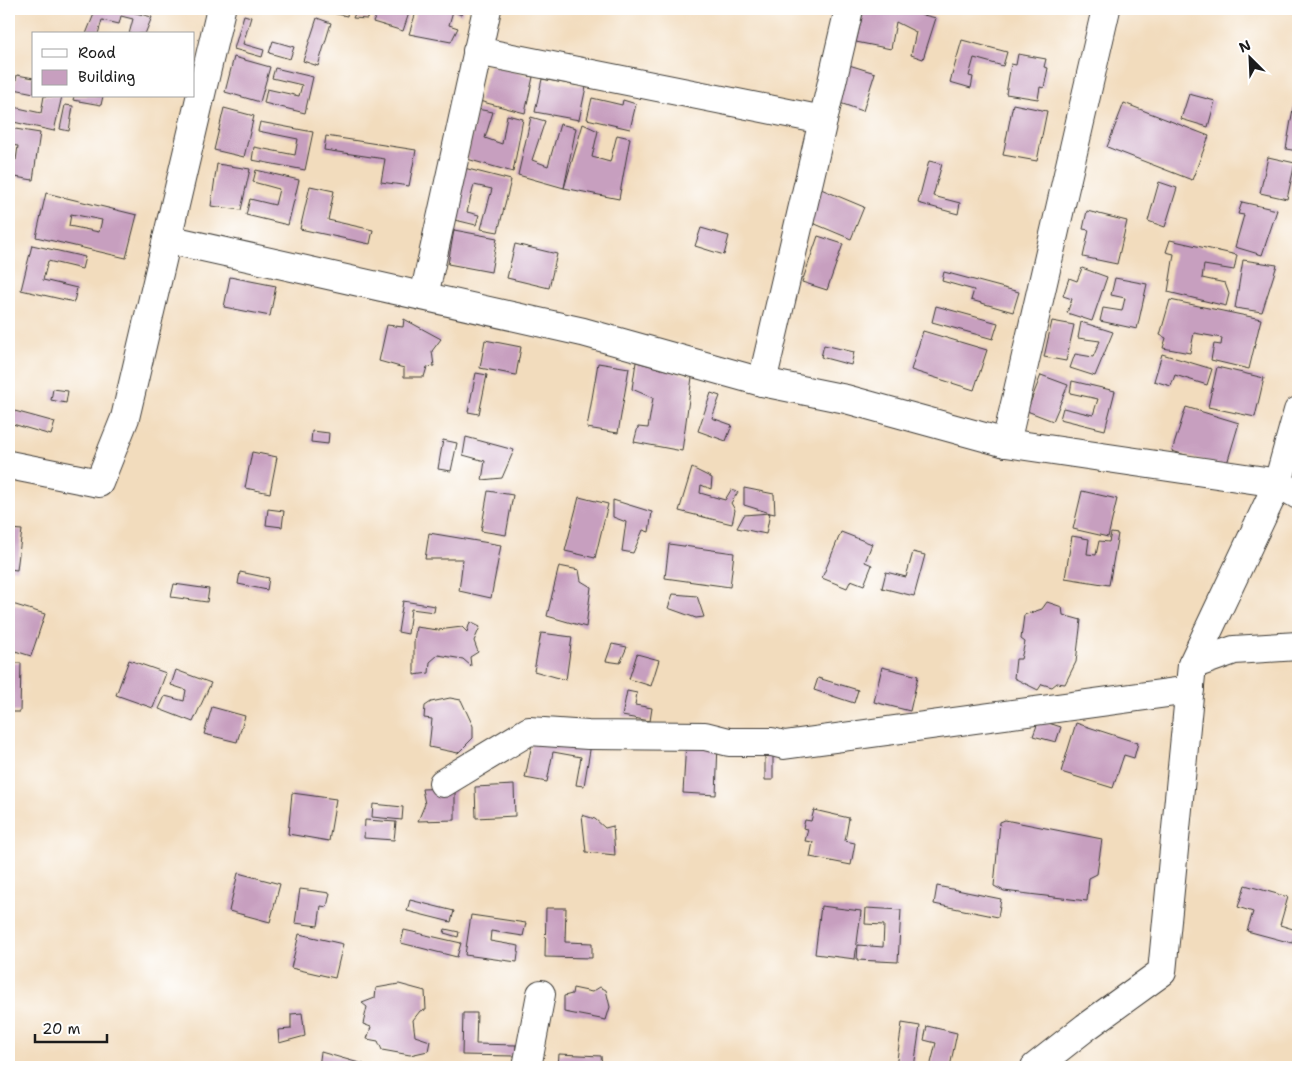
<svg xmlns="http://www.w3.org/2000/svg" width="1307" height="1076" font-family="'Shantell Sans',sans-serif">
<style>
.building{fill:#c79fbf;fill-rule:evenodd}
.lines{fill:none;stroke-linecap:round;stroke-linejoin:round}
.minor-casing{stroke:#3c3934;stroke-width:30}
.minor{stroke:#fff;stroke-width:28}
</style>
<rect width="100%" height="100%" fill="#fff"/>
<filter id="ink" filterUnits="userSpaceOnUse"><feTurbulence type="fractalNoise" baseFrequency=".02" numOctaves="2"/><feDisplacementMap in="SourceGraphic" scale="10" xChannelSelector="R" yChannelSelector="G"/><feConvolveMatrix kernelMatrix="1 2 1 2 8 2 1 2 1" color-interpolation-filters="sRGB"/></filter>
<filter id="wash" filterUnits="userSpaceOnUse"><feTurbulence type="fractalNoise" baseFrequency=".0096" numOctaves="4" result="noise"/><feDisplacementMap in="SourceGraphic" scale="20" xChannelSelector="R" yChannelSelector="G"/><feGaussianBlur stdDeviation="1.12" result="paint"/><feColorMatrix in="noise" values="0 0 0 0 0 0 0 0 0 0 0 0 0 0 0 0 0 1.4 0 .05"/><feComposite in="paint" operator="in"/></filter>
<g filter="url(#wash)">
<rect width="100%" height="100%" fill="#f2dcbd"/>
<g id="blocks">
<!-- building -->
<g class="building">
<polygon points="96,9 119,9 152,17 145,34 129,34 133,19 121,16 119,24 102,20 98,34 86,34"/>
<polygon points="312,9 348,9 347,16"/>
<polygon points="357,9 373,9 367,19 353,18"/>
<polygon points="380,9 410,10 403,31 373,22"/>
<polygon points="417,9 464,9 461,15 453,11 449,25 458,28 451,42 409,34"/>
<polygon points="864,9 899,9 936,18 923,59 911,55 916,32 896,22 891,49 856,42"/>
<polygon points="244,15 251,17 243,44 264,50 262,57 234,49"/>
<polygon points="317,18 331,23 318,66 303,61"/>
<polygon points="962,40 1007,52 1003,66 974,58 969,76 973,77 971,88 950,82"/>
<polygon points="273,41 294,47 290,59 269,53"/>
<polygon points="1018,54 1046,59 1044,67 1048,68 1044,88 1040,87 1038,99 1006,94 1011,64 1016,65"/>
<polygon points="234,57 270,67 260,102 225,92"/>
<polygon points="490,65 533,77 525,113 479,101"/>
<polygon points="849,65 875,73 863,111 837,102"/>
<polygon points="275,68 313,77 305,113 264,103 267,89 299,96 302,85 272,78"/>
<polygon points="17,75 34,78 34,93 14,89"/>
<polygon points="542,79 586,87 579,120 535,112"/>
<polygon points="1189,94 1215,101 1208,127 1181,119"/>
<polygon points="44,96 62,96 54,131 9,121 9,106 41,113"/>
<polygon points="74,96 103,96 101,105 73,100"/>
<polygon points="592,98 622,105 623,100 636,104 630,129 587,119"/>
<polygon points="1124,103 1209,136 1192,180 1107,147"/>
<polygon points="1294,103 1298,104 1298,151 1286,149"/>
<polygon points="1013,104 1047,111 1037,161 1003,155"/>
<polygon points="65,105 73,106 69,131 60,129"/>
<polygon points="224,108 254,116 244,157 214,150"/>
<polygon points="477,109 493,112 485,138 502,144 507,115 523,119 513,172 467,159"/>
<polygon points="531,117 545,121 532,160 548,166 560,124 576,128 564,188 518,175"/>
<polygon points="260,122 313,132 305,170 252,160 254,147 295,155 298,139 258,131"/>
<polygon points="583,124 598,131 592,157 610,162 617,135 630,138 619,199 564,188"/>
<polygon points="9,128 40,133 33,180 9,176 9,159 16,160 18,146 9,145"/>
<polygon points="326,136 416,150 409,186 381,182 385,159 324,150"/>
<polygon points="1268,157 1295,163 1287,199 1260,193"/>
<polygon points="929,161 942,164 933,196 960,203 958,214 918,203"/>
<polygon points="217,164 250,169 241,210 211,206"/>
<polygon points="464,168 511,180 498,232 481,229 492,189 474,185 467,212 479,215 476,225 451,219"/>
<polygon points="256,170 299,180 288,225 246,215 250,199 275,205 279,189 253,182"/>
<polygon points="1159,182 1177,188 1165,227 1148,221"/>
<polygon points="310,186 334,191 328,220 373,230 370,244 300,229"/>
<polygon points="821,189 864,207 851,239 808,221"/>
<path d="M46 193 137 215 126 258 36 237ZM71 214 102 220 99 232 69 226Z"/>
<polygon points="1242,202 1277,210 1262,255 1235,247 1244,215 1238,214"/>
<polygon points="1087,211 1127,221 1117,264 1083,257 1089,230 1083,229"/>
<polygon points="701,228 729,236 724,255 695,246"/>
<polygon points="454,230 497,238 491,272 448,264"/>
<polygon points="818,236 843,244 827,290 802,282"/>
<polygon points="1170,240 1237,255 1234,270 1204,265 1202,278 1225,283 1229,294 1226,306 1168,292 1174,254 1166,252"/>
<polygon points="515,244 557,254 549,288 507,278"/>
<polygon points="32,245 85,257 82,269 48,261 43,280 77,288 74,302 21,290"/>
<polygon points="1243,260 1277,265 1262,312 1235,308"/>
<polygon points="1082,268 1107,277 1092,321 1067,313 1072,299 1063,296 1069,278 1077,281"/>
<polygon points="944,272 1019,292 1013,312 971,300 974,290 942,281"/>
<polygon points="230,277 276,286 270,316 224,307"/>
<polygon points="1115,278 1147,284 1137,329 1100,321 1103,308 1122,311 1125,298 1111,295"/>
<polygon points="1170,300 1261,319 1249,369 1211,360 1214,344 1221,345 1222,338 1194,333 1190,353 1163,348 1166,338 1160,335"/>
<polygon points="936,306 998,323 993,339 932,322"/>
<polygon points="404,319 441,339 432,351 434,366 427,367 424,377 404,377 404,368 379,361 387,325 403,327"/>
<polygon points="1052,321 1074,325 1066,361 1044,357"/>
<polygon points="1081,322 1113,332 1095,376 1070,368 1075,354 1093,357 1100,341 1078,338"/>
<polygon points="923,331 987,350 974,390 911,370"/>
<polygon points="485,340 521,347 516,375 480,368"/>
<polygon points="824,345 854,352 851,365 821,357"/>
<polygon points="1162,354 1212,369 1207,385 1175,375 1171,386 1154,381"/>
<polygon points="636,362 692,377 682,451 634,442 638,427 648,428 653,398 632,389"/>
<polygon points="598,363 629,368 618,433 587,428"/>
<polygon points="1217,367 1264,378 1255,417 1208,407"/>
<polygon points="476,373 487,375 479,414 468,412"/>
<polygon points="1041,375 1068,385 1053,421 1027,411"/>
<polygon points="1072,381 1115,391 1105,430 1060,419 1063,408 1093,415 1098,399 1070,393"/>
<polygon points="53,389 68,391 66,403 51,400"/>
<polygon points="711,393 720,396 712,418 732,425 726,441 698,431"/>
<polygon points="1186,407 1239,423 1226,467 1172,451"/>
<polygon points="11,410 55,422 51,435 9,423"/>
<polygon points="312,431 329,433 328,444 311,442"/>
<polygon points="466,437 514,450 502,478 482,480 485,461 463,455"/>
<polygon points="443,440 457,443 451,471 438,469"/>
<polygon points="252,452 277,457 270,493 245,488"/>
<polygon points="692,468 712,478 711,489 701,485 700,493 725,500 731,490 738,492 731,503 735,510 732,524 679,511"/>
<polygon points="744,488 774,494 775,514 770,513 766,534 737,528 744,515 770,513 744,505"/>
<polygon points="488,491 513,495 506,535 481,531"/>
<polygon points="1082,491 1117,499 1108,537 1073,529"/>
<polygon points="579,497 608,504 595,558 565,551"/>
<polygon points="613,500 652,512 649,532 643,530 633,553 622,551 626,522 613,517"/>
<polygon points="268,509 284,511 282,527 266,525"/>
<polygon points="9,529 22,530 17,570 9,569"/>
<polygon points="841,532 872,544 865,562 872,565 864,585 851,580 847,588 822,578"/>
<polygon points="429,533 501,545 491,598 459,591 463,559 425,559"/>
<polygon points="1111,533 1118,534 1109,585 1065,578 1072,536 1089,539 1087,554 1096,555 1099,541 1109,542"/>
<polygon points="669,544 734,553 730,587 665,578"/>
<polygon points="913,552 925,555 914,596 882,588 886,572 906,577"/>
<polygon points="559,566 579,570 581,581 591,587 586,627 547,616"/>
<polygon points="240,572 269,578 267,590 238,584"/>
<polygon points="174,584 209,589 207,602 171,597"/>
<polygon points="673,594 697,596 704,617 696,618 668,608"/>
<polygon points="403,601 435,606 434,612 411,609 408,634 398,632"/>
<polygon points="1047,602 1062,607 1063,615 1081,620 1076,662 1065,684 1057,683 1052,687 1042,684 1038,690 1014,678 1016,659 1021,659 1025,642 1021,639 1024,615 1042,609"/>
<polygon points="9,603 45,614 31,656 9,649"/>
<polygon points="470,622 480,627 474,641 478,652 470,657 471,666 463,659 438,655 430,662 429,673 414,675 414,642 416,627 438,630 462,627 467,632"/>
<polygon points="541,633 572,637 566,680 534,671"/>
<polygon points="612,644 627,647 620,663 606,661"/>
<polygon points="637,654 659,660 651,686 629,679"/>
<polygon points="129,660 166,673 153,708 116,695"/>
<polygon points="9,663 21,663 20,712 9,712"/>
<polygon points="882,667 918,676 910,711 874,702"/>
<polygon points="176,670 211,683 193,722 159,709 165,696 184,701 186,690 171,685"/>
<polygon points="818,678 858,690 854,703 814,690"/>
<polygon points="627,691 637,693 635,705 652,708 650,721 622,716"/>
<polygon points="450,698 461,700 473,726 473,738 458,753 429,747 432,719 424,718 425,706 431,702"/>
<polygon points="212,707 245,716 237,742 204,734"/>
<polygon points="1039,720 1061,727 1056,742 1033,736"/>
<polygon points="1076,723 1138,743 1134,758 1124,755 1113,788 1061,772"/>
<polygon points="534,734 591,744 584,786 576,785 581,757 553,752 547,782 525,778"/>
<polygon points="686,742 718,744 716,795 683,793"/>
<polygon points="773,743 773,780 765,780 765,755"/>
<polygon points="514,785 515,816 476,818 475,787"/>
<polygon points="455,788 455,820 418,821 425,804 422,789"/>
<polygon points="292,793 336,799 329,841 288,834"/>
<polygon points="373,804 403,807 402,820 372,817"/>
<polygon points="814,810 849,818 845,841 855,843 851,865 810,857 813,842 805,841 808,829 803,828 805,820 811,821"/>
<polygon points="582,815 595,819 605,828 613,826 615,855 586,852"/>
<polygon points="365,820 396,822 394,840 364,838"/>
<polygon points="1005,820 1102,839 1097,874 1089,878 1087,901 1004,891 994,886 1000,822"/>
<polygon points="238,873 280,884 270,922 229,911"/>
<polygon points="1245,885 1288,897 1280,925 1296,930 1292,943 1247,931 1253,912 1238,907"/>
<polygon points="937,886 1001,899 998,917 934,904"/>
<polygon points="300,889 330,893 327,907 321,906 318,926 295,923"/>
<polygon points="410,900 454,911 451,922 407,911"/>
<polygon points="821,906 861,911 855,959 815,954"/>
<polygon points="546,908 566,908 565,942 592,943 592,958 545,957"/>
<polygon points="866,908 901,910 898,962 857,960 858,945 883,947 884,925 865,924"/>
<polygon points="471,915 526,923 523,936 491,931 490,941 519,946 517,962 465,955"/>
<polygon points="445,929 459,932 458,937 444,933"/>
<polygon points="404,930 461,943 457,957 401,943"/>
<polygon points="299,934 343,944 335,978 291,968"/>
<polygon points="399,984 425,991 426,1010 420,1011 413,1020 415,1036 430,1041 428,1051 410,1055 382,1050 378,1041 367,1039 371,1027 363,1024 367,1007 362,1003 375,998 376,988"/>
<polygon points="600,987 606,990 610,1007 606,1020 564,1012 564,996 572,994 573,988 592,992"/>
<polygon points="302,1013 305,1036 279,1043 278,1030 291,1029 291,1014"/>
<polygon points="463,1013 477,1013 476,1044 516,1045 515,1056 462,1055"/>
<polygon points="902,1023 920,1026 914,1067 896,1067"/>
<polygon points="927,1026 957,1033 950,1067 930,1067 936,1043 924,1040"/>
<polygon points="321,1052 373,1067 319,1067"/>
<polygon points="559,1054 601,1056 602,1067 558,1067"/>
</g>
</g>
</g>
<g filter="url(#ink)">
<use href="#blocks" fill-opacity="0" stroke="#3c3934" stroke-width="1"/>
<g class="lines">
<defs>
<g id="minor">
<polyline points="477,51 823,120"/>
<polyline points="167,239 583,332 762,382 846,399 1006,443 1278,483 1298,495"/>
<polyline points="424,296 487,9"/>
<polyline points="762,382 849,9"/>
<polyline points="1006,443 1106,9"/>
<polyline points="9,465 99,483 125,418 221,9"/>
<polyline points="1192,665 1234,650 1298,646"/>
<polyline points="443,783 529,731 588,735 705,736 729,742 772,742 784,745 1190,690"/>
<polyline points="527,1067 541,994"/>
<polyline points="1035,1067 1086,1027 1162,972 1192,665 1278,483 1298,411"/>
</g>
</defs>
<!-- minor casing -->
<use href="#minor" class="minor-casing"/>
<!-- minor -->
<use href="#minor" class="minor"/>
</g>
</g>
<!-- margin -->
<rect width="1307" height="1076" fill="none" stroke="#fff" stroke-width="30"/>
<!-- legend -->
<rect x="32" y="32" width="162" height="65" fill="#ffffff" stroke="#a4a4a4"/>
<rect x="42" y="49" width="25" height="8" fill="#ffffff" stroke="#a4a4a4"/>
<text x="78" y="58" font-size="15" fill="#1c1c1c">Road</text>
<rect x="42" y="70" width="25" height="15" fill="#c79fbf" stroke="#a4a4a4"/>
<text x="78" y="82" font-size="15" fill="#1c1c1c">Building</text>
<!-- north arrow -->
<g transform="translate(1250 58) rotate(336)" stroke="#ffffff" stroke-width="4" paint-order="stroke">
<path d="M0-4L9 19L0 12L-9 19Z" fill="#1c1c1c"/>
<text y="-8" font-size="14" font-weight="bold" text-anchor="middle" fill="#1c1c1c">N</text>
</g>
<!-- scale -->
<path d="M35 1034v8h72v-8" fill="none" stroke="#1c1c1c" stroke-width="2.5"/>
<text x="42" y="1034" font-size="15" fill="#1c1c1c" stroke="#ffffff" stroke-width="4" paint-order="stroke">20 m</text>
</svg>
